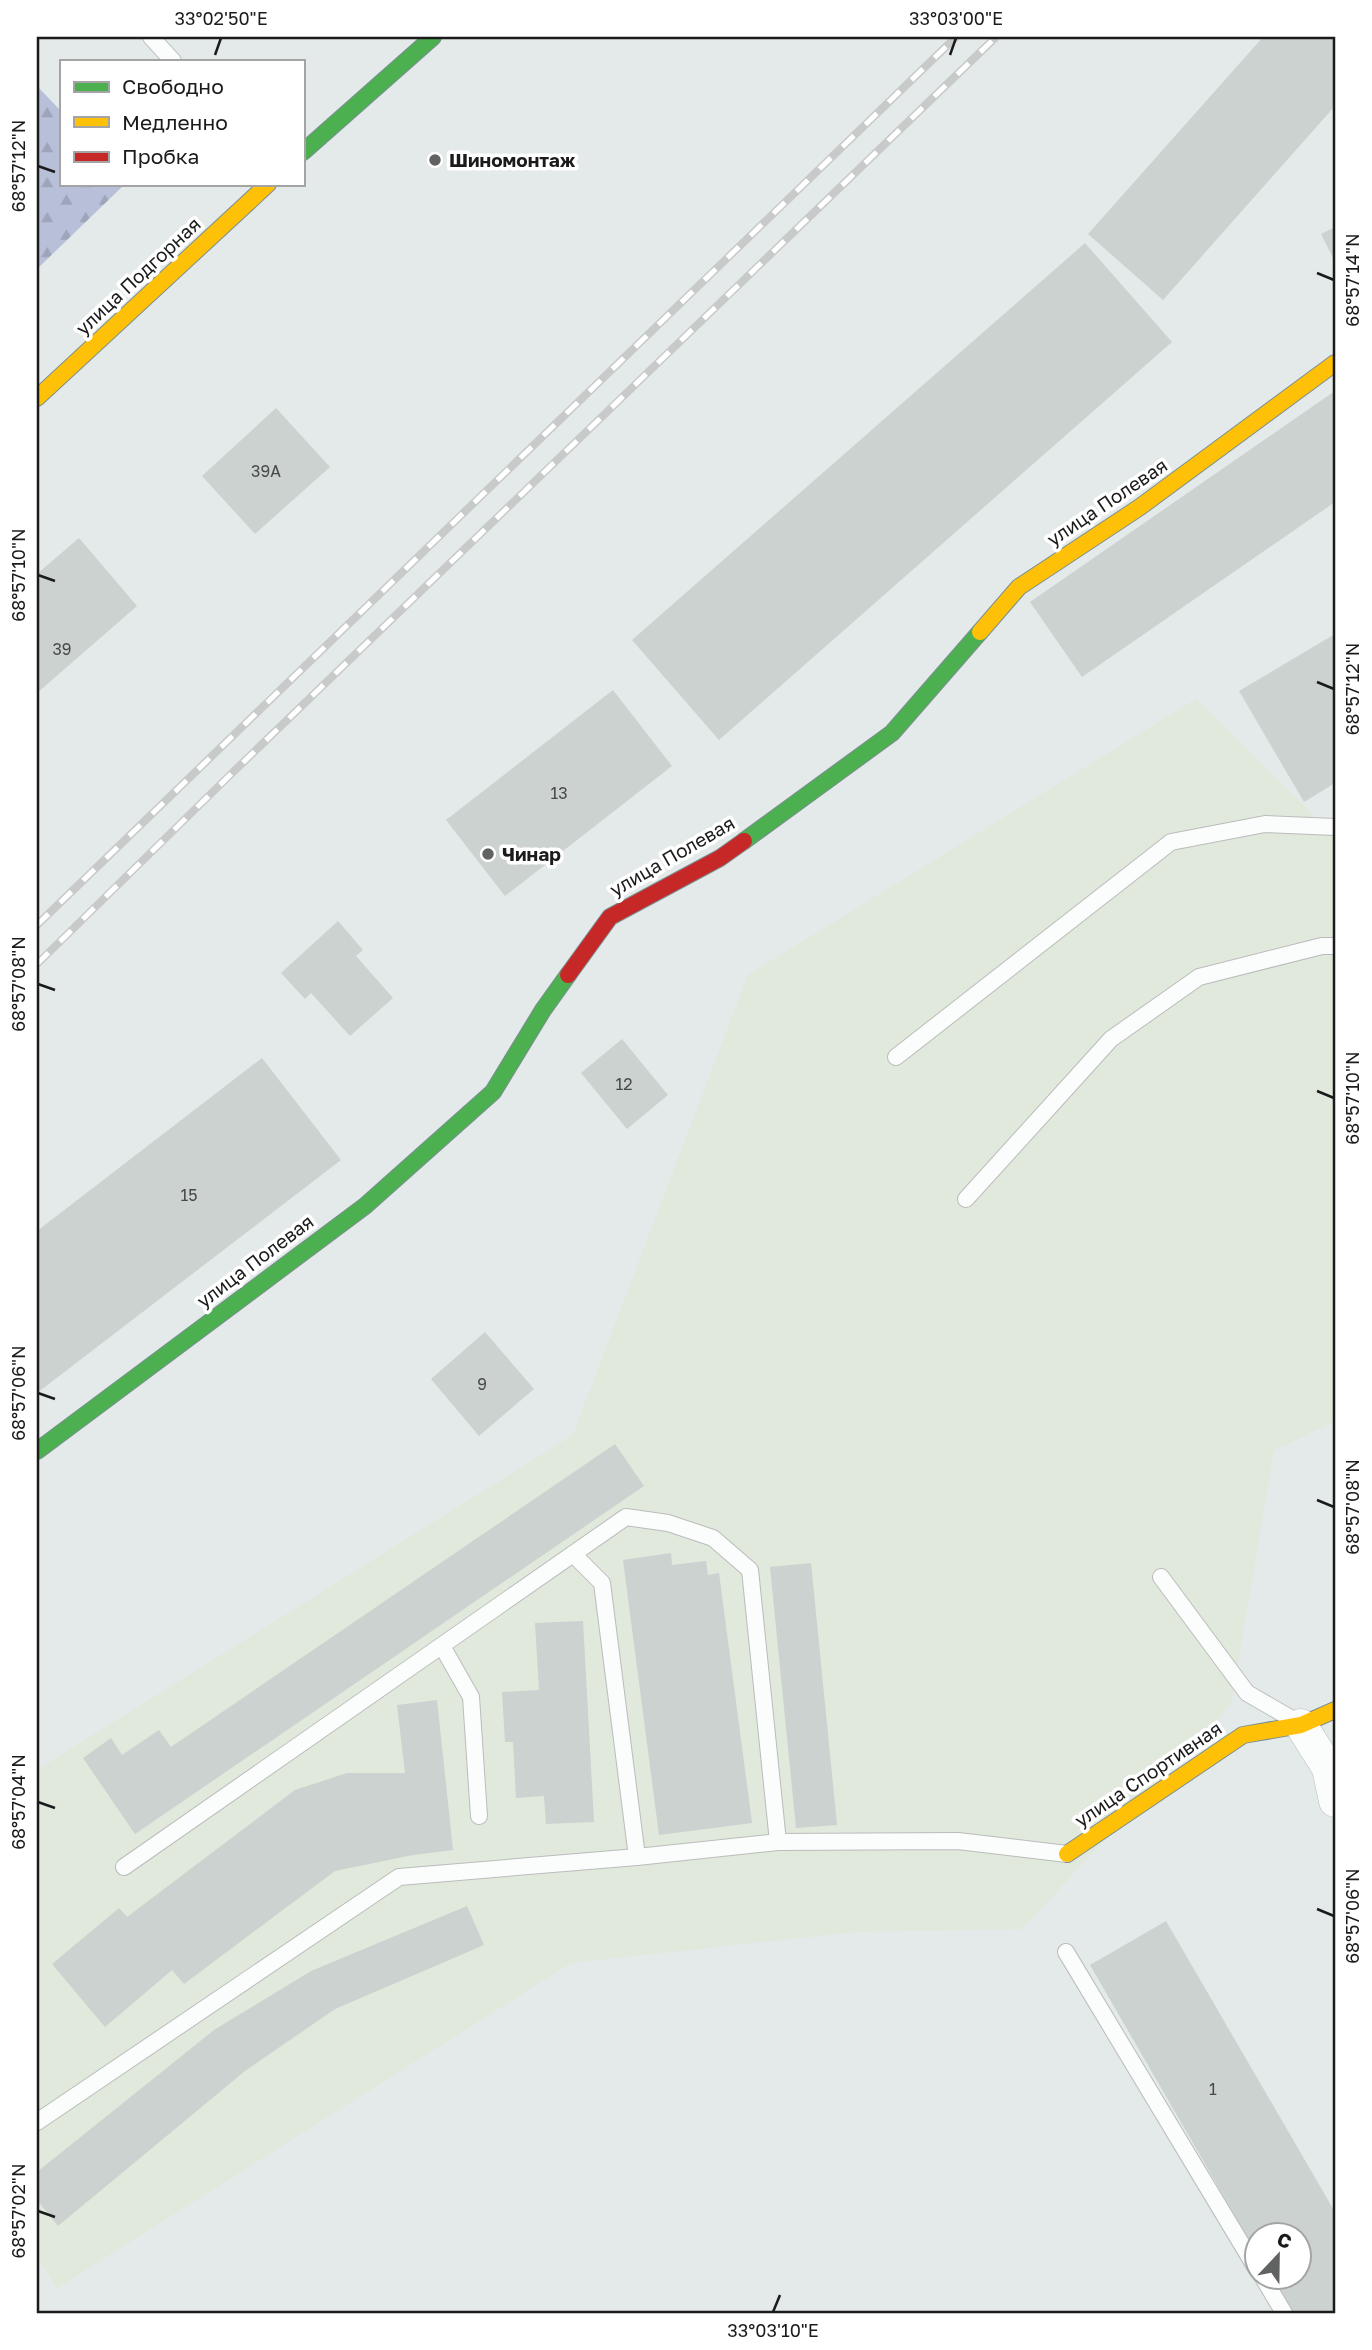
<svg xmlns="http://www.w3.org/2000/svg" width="1372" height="2350" font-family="'Golos Text',sans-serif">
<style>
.industrial{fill:#e1e8dc}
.forest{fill:url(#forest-firs)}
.building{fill:#cbd2d0}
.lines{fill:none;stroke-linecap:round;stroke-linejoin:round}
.lane-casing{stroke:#babdbc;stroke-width:18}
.street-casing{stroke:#babdbc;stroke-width:33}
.fast-casing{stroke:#7c8f93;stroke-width:18}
.slow-casing{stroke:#7c8f93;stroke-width:18}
.jam-casing{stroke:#7c8f93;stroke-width:18}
.lane{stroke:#fbfcfc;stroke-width:16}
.street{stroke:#fbfcfc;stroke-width:32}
.fast{stroke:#4caf50;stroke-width:16}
.slow{stroke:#ffc107;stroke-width:16}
.jam{stroke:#c62828;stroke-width:16}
.rail-casing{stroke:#c8c9c9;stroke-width:8}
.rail{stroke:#fff;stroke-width:5;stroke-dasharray:16;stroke-linecap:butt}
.ticks{fill:none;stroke:#1b1b1b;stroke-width:2.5}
.poi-dot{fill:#616363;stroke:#fff;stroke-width:2.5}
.labels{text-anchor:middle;stroke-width:7;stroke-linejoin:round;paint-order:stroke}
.number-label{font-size:16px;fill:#484a49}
.poi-label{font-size:19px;font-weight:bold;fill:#1b1b1b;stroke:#fff;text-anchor:start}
.street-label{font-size:19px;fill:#1b1b1b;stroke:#fff}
.neatline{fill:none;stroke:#1b1b1b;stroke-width:2.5}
.ticks-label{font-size:18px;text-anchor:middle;fill:#1b1b1b}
</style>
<defs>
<pattern id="forest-firs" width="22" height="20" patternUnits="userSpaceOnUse" patternTransform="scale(1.75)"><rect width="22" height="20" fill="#b8c0d9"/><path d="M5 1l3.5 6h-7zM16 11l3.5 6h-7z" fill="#9ea4ba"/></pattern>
</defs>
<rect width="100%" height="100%" fill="#e3eae9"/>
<!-- industrial -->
<polygon class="industrial" points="1196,699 1325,826 1335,820 1335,1421 1274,1450 1231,1704 1022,1929 854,1932 571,1963 57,2288 37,2257 37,1770 573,1435 748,975"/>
<!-- forest -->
<polygon class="forest" points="37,86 61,111 61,184 125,184 37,269"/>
<!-- building -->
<g class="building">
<polygon points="1263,37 1335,37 1335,106 1163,300 1088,234"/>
<polygon points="1335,227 1335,262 1321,234"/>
<polygon points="1085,243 1172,342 719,740 632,640"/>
<polygon points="1335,391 1335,502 1082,677 1030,602"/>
<polygon points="276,408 330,467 255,534 202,476"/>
<polygon points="79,538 137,606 37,693 37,574"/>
<polygon points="1335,634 1335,783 1304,802 1239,691"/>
<polygon points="613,690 672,766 505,896 446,820"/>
<polygon points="338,921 363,950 356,956 393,998 350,1036 311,993 305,999 281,973"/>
<polygon points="622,1039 668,1095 627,1129 581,1073"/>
<polygon points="262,1058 341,1160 37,1393 37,1231"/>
<polygon points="485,1332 534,1389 479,1436 431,1379"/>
<polygon points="615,1444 644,1486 135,1834 83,1758 111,1738 122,1755 159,1730 171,1747"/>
<polygon points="671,1553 672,1565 706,1561 708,1575 719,1573 752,1823 659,1835 623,1560"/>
<polygon points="811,1563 837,1825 796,1828 770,1567"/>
<polygon points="583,1621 594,1822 546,1824 544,1796 516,1798 513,1742 505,1742 502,1692 539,1690 535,1623"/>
<polygon points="437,1700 453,1850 413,1855 335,1871 184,1984 172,1970 105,2027 52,1964 119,1908 127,1917 295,1790 347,1773 405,1773 397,1705"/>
<polygon points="467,1906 484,1945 335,2009 245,2071 58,2226 37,2200 37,2172 214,2030 311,1971"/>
<polygon points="1166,1921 1335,2212 1335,2313 1292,2313 1271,2276 1298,2276 1298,2234 1256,2234 1256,2252 1090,1965"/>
</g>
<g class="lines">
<defs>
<g id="lane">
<polyline points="151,37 173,61"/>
<polyline points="896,1057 1171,842 1265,824 1335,827"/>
<polyline points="966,1199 1111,1039 1199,977 1322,946 1335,946"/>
<polyline points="573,1554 602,1583 637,1857"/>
<polyline points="1161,1577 1247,1693 1292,1719"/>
<polyline points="442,1646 471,1697 479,1816"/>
<polyline points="124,1867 626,1517 668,1523 713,1538 750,1570 778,1842"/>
<polyline points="1066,1952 1256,2268"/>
<polyline points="37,2122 399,1877 637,1857 778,1842 958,1841 1067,1854"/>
<polyline points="1262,2276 1284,2313"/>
</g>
<polyline id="street" points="1301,1725 1328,1768 1335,1801"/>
<g id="fast">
<polyline points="303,152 433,37"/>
<polyline points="744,841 892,733 980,632"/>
<polyline points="37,1451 365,1206 493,1092 543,1010 568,975"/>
</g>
<g id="slow">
<polyline points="37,398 268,184"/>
<polyline points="980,632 1019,587 1140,507 1335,363"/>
<polyline points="1067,1854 1243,1735 1301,1725 1335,1710"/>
</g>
<polyline id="jam" points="568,975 610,917 720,858 744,841"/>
</defs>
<!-- lane casing -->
<use href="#lane" class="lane-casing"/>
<!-- street casing -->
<use href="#street" class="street-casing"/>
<!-- fast casing -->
<use href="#fast" class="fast-casing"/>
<!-- slow casing -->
<use href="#slow" class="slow-casing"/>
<!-- jam casing -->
<use href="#jam" class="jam-casing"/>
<!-- lane -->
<use href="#lane" class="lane"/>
<!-- street -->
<use href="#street" class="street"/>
<!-- fast -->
<use href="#fast" class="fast"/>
<!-- slow -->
<use href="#slow" class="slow"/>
<!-- jam -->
<use href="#jam" class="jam"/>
<defs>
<g id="rail">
<polyline points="37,925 956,37"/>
<polyline points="37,964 229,776 996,37"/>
</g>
</defs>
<!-- rail casing -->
<use href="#rail" class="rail-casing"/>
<!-- rail -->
<use href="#rail" class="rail"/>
</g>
<!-- ticks -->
<path class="ticks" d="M215 55 221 38M950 55 956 38M38 166 55 172M1317 273 1334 280M38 575 55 581M1317 682 1334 689M38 984 55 990M1317 1091 1334 1098M38 1393 55 1399M1317 1500 1334 1507M38 1802 55 1808M1317 1909 1334 1916M38 2211 55 2217M773 2312 780 2295"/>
<!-- markers -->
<g class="poi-dot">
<circle cx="435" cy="160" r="7"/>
<circle cx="488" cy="854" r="7"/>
</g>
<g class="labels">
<!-- number labels -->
<g class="number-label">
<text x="266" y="477">39А</text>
<text x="62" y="655">39</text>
<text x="559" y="799">13</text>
<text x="624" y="1090">12</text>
<text x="189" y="1201">15</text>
<text x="482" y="1390">9</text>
<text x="1213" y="2095">1</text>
</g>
<!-- poi labels -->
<g class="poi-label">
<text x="449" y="167">Шиномонтаж</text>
<text x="502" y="861">Чинар</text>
</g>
<!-- street labels -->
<g class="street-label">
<text transform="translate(138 276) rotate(-43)" y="7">улица Подгорная</text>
<text transform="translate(1107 502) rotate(-34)" y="7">улица Полевая</text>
<text transform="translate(672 856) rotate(-30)" y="7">улица Полевая</text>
<text transform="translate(255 1261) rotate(-37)" y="7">улица Полевая</text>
<text transform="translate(1148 1774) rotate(-34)" y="7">улица Спортивная</text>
</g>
</g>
<!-- border -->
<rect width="1372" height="2350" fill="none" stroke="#ffffff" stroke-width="77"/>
<!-- legend -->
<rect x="60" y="60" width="245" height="126" fill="#ffffff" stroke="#a4a4a4" stroke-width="2"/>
<rect x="74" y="82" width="35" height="10" fill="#4caf50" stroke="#a4a4a4" stroke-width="2"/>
<text x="122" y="94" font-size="21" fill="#1b1b1b">Свободно</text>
<rect x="74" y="117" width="35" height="10" fill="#ffc107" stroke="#a4a4a4" stroke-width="2"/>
<text x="122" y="130" font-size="21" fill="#1b1b1b">Медленно</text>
<rect x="74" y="152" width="35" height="10" fill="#c62828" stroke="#a4a4a4" stroke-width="2"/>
<text x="122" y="164" font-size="21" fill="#1b1b1b">Пробка</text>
<!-- north arrow -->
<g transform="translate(1278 2256) rotate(22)"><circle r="33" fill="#ffffff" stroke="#a4a4a4" stroke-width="2"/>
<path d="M0-5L12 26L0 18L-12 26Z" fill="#616363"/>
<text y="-10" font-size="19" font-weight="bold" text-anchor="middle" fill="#1b1b1b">С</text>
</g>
<rect x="38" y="38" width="1296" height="2274" class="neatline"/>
<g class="ticks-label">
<text x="221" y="25">33°02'50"E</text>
<text x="956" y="25">33°03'00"E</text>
<text transform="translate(19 166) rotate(-90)" y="6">68°57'12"N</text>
<text transform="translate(1353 280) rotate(-90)" y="6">68°57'14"N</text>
<text transform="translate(19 575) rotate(-90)" y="6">68°57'10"N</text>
<text transform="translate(1353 689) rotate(-90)" y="6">68°57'12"N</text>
<text transform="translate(19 984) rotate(-90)" y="6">68°57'08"N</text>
<text transform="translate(1353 1098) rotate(-90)" y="6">68°57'10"N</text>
<text transform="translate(19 1393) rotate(-90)" y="6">68°57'06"N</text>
<text transform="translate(1353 1507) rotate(-90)" y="6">68°57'08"N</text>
<text transform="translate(19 1802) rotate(-90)" y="6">68°57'04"N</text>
<text transform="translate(1353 1916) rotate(-90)" y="6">68°57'06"N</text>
<text transform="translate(19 2211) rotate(-90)" y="6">68°57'02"N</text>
<text x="773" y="2337">33°03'10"E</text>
</g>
</svg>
